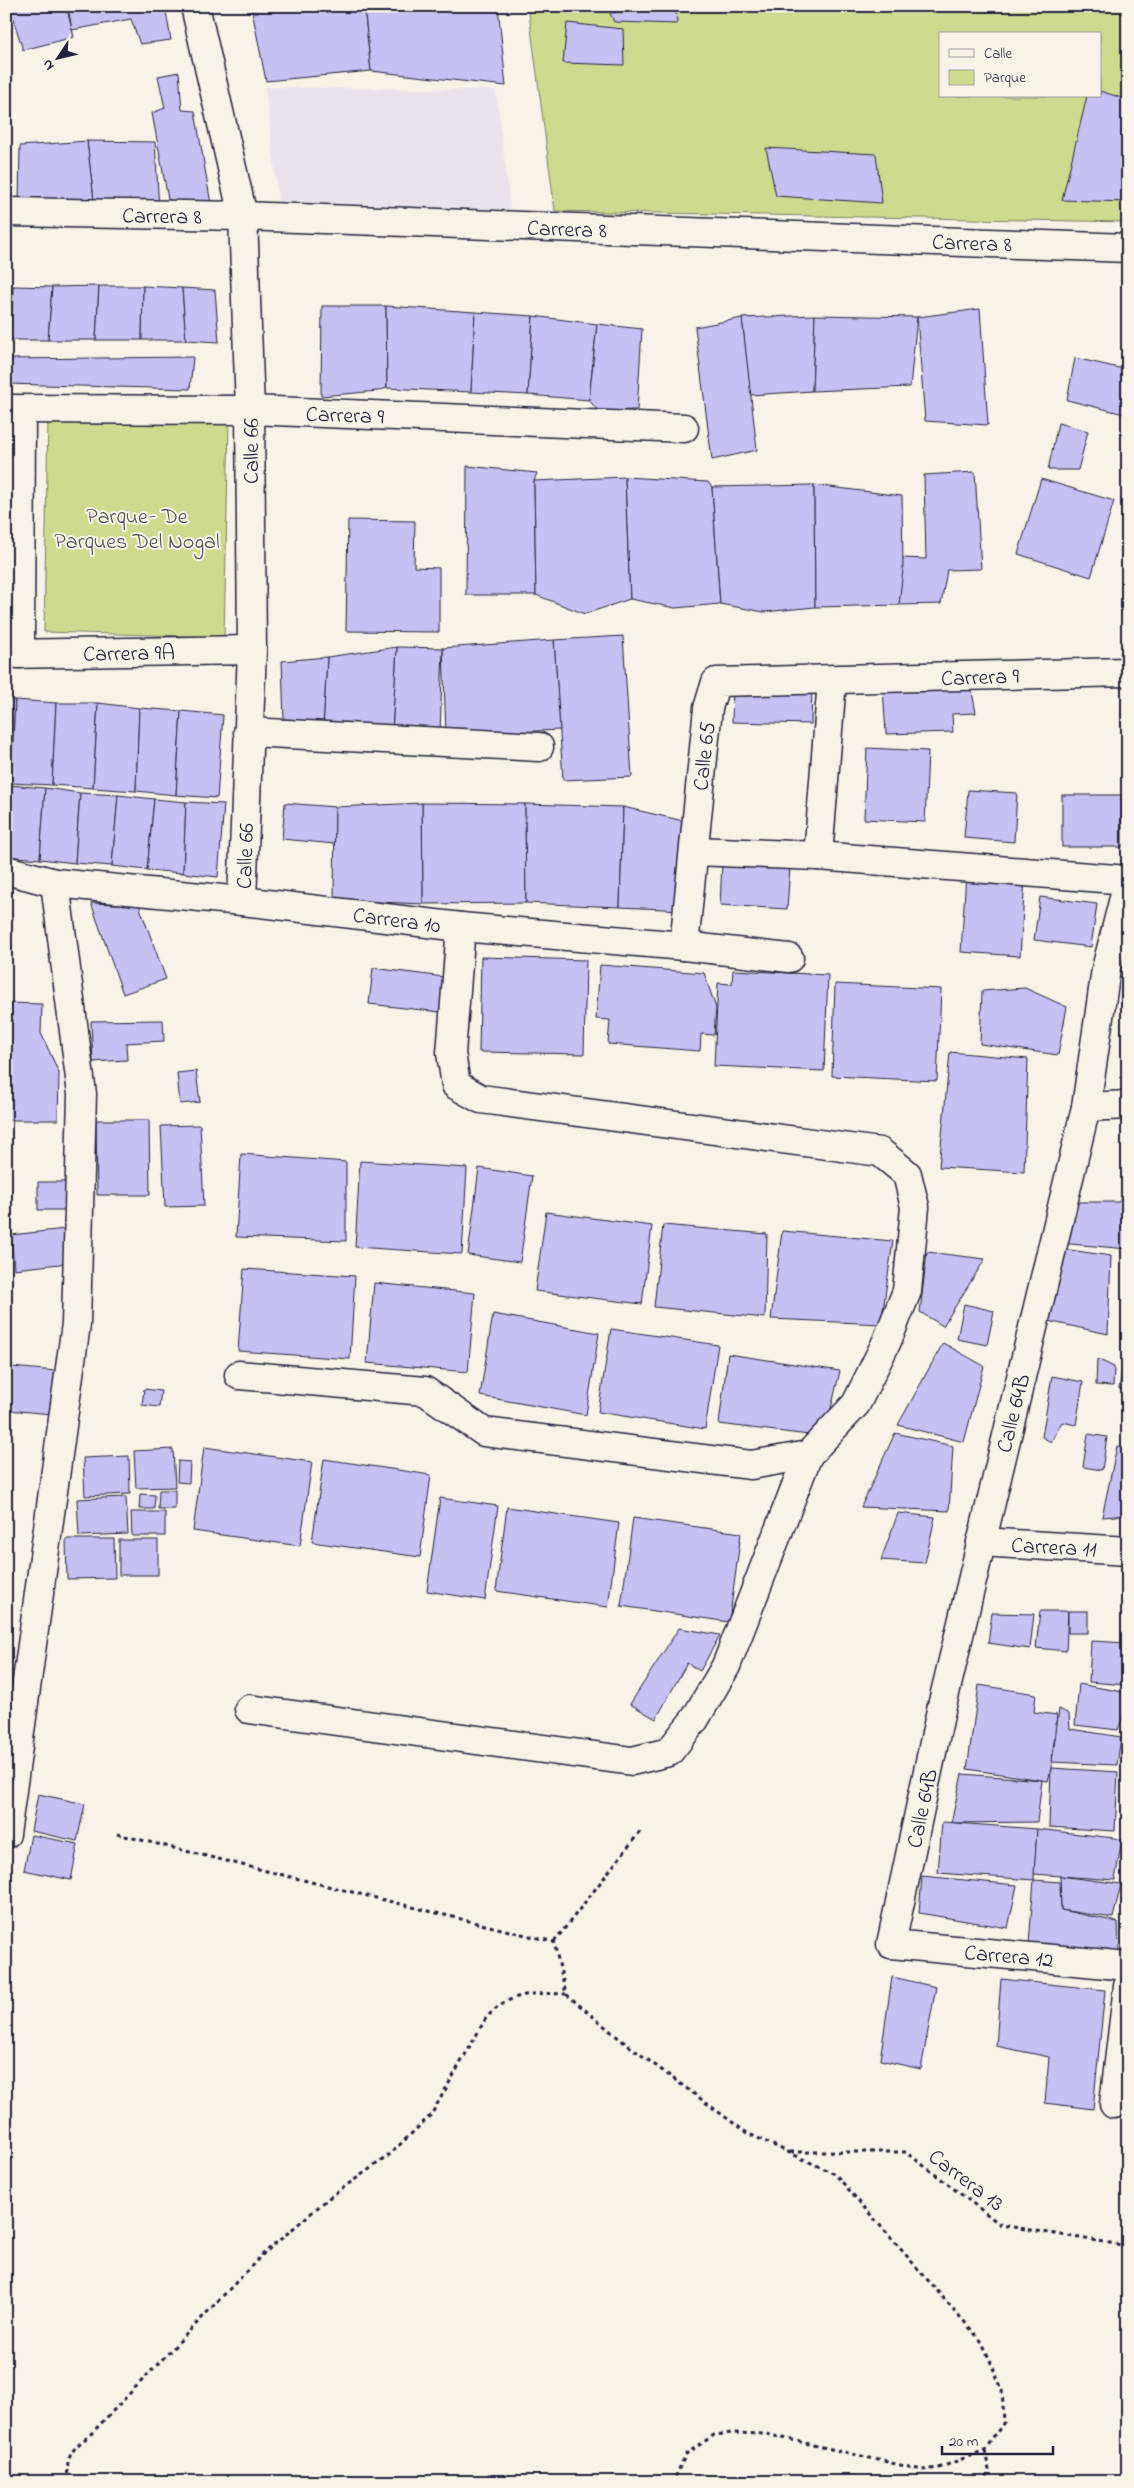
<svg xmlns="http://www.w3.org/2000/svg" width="1134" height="2488" font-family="'Indie Flower',sans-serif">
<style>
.built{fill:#e9e4eb}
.green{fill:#cedb8f;stroke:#787e65;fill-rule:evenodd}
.building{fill:#c7c1f3;stroke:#22223b}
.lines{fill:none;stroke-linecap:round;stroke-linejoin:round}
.street-casing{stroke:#22223b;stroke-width:31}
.path{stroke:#22223b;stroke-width:3;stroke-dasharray:4 4;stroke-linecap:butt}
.street{stroke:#f7f3e8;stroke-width:28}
.labels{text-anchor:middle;stroke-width:4;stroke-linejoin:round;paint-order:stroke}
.street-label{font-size:22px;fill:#22223b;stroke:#f7f3e8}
.park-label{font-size:22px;fill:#4d5050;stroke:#f7f3e8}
</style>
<rect width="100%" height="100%" fill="#f7f3e8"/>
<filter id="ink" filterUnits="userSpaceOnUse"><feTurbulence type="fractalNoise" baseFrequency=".02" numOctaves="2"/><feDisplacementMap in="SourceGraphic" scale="10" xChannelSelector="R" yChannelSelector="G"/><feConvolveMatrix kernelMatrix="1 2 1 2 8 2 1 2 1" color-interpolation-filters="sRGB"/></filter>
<g filter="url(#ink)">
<!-- built -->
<polygon class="built" points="265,87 496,90 511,215 279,205"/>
<!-- green -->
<g class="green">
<path d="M528 6H1128V222L555 211ZM940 34H1100V96H940Z"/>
<polygon points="48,420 229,423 224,637 44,632"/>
</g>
<!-- building -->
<g class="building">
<polygon points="6,6 66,6 74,37 23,50 10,9 6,10"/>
<polygon points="68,6 165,6 171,40 140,44 131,19 72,30"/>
<polygon points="251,6 364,6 371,71 266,81"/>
<polygon points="364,6 498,6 506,86 371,71"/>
<polygon points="676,6 677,24 614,22 610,13"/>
<polygon points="567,23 623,29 624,65 563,63"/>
<polygon points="179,72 182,110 195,111 212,210 170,210 152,113 165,108 158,76"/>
<polygon points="1100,91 1128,100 1128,202 1062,200 1087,96 1100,96"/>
<polygon points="87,141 155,142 159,209 94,201"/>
<polygon points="87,141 94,201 19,202 20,146"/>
<polygon points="766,148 876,154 882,203 776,196"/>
<polygon points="6,286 13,286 10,340 6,340"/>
<polygon points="13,286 52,287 48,340 10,340"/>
<polygon points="99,286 96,340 48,340 52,287"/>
<polygon points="99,286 143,286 142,340 96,340"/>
<polygon points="143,286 182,288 186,340 142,340"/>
<polygon points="182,288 215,290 219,342 186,340"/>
<polygon points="322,306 386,306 387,388 378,391 321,396"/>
<polygon points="386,306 475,312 471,392 387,388"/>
<polygon points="980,309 988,425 925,421 917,317"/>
<polygon points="475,312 533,316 528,395 471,392"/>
<polygon points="815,315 812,391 750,395 742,318"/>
<polygon points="815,315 917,317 910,387 812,391"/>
<polygon points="533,316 597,324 589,400 528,395"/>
<polygon points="742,318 757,450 712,460 695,327"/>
<polygon points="597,324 642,329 637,410 598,411 589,400"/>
<polygon points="193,357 190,389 6,384 6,359"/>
<polygon points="1075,358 1128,370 1128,415 1067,400"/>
<polygon points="1058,423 1088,431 1078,470 1048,470"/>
<polygon points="467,466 537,473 534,481 536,595 466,595"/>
<polygon points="975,472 981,569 947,570 941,604 899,605 902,558 926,559 924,475"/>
<polygon points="625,477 630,599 585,614 536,595 534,481"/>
<polygon points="625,477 708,482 712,487 720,604 675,608 630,599"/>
<polygon points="1041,479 1114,501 1091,577 1018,554"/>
<polygon points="814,485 815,607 764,612 720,604 712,487"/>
<polygon points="814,485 902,496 903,569 899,605 815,607"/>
<polygon points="348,520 415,521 414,567 439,568 439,632 346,631"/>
<polygon points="623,636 632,777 563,780 554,640"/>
<polygon points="554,640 560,730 446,735 443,648"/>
<polygon points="397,647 443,648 440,733 392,731"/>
<polygon points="397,647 392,731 323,728 327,657"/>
<polygon points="327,657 323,728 284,724 282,661"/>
<polygon points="733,685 812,687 811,724 732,722"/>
<polygon points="971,686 976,713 952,714 953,732 886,734 883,688"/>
<polygon points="6,700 15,700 11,783 6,782"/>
<polygon points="15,700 56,703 52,785 11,783"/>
<polygon points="56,703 98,703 93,788 52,785"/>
<polygon points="98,703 139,708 136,791 93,788"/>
<polygon points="139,708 181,711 176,795 136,791"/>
<polygon points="181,711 223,715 217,798 176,795"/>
<polygon points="867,748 928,751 925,822 864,819"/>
<polygon points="8,785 45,788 40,859 6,856"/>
<polygon points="45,788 80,793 75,863 40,859"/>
<polygon points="968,790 1017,793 1014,842 964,838"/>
<polygon points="80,793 118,795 112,866 75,863"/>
<polygon points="118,795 154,799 147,870 112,866"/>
<rect x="1062" y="795" width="60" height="52"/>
<polygon points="154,799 186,802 183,873 147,870"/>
<polygon points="186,802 224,804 218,877 183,873"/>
<polygon points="285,803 335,807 335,844 282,839"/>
<polygon points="422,803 525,804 526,903 423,904"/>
<polygon points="422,803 423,904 334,900 335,807"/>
<polygon points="525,804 623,807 620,907 526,903"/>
<polygon points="623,807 688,822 684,910 620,907"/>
<polygon points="722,862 790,866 787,909 720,905"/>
<polygon points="966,874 1025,878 1020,956 961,952"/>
<polygon points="1040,897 1097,904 1091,947 1034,940"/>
<polygon points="91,903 139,905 166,979 123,994"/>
<polygon points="481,957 586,960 584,1054 479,1052"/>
<polygon points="600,965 704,973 716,1008 714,1035 701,1034 700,1051 608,1044 610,1020 596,1019"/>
<polygon points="373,968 444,977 440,1012 369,1004"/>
<polygon points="733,970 828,975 824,1071 714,1066 718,983 732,984"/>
<polygon points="835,984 941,989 937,1081 832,1076"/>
<polygon points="1025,988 1067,1007 1058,1055 980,1044 982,991"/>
<polygon points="6,1003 42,1004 41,1033 59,1073 58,1120 6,1120"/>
<polygon points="163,1020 164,1041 126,1043 127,1060 93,1062 91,1021"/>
<polygon points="950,1052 1028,1059 1024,1172 939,1167"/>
<polygon points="196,1071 200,1102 180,1104 177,1073"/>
<polygon points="96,1120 149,1120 150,1195 97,1195"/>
<polygon points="200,1125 204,1206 165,1207 161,1126"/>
<polygon points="241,1154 346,1162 346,1241 236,1237"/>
<polygon points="360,1161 467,1168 462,1254 355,1247"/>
<polygon points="479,1168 532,1176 520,1262 468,1255"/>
<polygon points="1128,1179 1128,1249 1059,1243 1070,1202 1119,1202"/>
<polygon points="38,1182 68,1182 69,1210 38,1210"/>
<polygon points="546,1212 652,1226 642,1304 535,1291"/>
<polygon points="663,1225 767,1234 765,1318 654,1307"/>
<polygon points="65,1229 69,1263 14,1269 11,1235"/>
<polygon points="782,1231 893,1241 881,1324 771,1319"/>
<polygon points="1056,1248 1111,1256 1108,1334 1048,1321"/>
<polygon points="927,1252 985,1259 943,1326 920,1312"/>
<polygon points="244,1269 355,1276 350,1359 238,1351"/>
<polygon points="374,1283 475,1293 468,1372 367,1363"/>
<polygon points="964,1304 994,1311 987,1345 957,1339"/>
<polygon points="493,1314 599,1333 586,1415 480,1396"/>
<polygon points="611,1329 718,1345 705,1429 598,1412"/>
<polygon points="943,1343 984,1366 964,1442 898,1425"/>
<polygon points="728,1354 840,1371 829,1417 817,1436 719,1424"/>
<polygon points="1097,1359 1114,1367 1113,1386 1096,1385"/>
<polygon points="1123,1364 1128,1365 1128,1391 1119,1389"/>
<polygon points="11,1367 56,1371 52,1414 8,1410"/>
<polygon points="1052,1376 1083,1382 1076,1425 1062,1422 1051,1442 1042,1437"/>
<polygon points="144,1389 161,1391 159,1407 142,1405"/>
<polygon points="895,1433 953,1446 949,1511 861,1507"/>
<polygon points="1088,1434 1107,1437 1102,1470 1083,1467"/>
<polygon points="1117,1446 1128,1448 1128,1486 1125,1485 1127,1515 1102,1517"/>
<polygon points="204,1447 312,1462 300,1546 193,1531"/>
<polygon points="173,1449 175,1487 136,1488 134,1451"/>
<polygon points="129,1456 130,1494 85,1496 83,1458"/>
<polygon points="324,1459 431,1475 420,1557 312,1542"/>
<polygon points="178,1461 190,1462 189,1483 177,1482"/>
<polygon points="159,1490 175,1490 175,1509 158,1509"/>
<polygon points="140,1494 155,1495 154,1509 139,1509"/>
<polygon points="126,1497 128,1534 79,1536 77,1499"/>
<polygon points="440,1498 498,1506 485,1600 427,1591"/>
<polygon points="507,1507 619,1523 608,1607 496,1591"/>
<polygon points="131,1512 165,1512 165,1536 132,1536"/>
<polygon points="898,1513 935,1517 925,1563 881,1560"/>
<polygon points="633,1518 741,1533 729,1622 621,1606"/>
<polygon points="66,1539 114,1539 115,1578 67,1579"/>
<rect x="119" y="1540" width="39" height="35"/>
<polygon points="1040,1611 1068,1611 1066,1651 1036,1648"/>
<rect x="1068" y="1611" width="20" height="22"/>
<polygon points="992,1613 1034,1614 1030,1649 988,1643"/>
<polygon points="679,1628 720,1635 700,1671 687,1663 656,1719 630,1704"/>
<polygon points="1091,1641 1128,1643 1127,1685 1089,1682"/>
<polygon points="6,1670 18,1671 16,1703 6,1702"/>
<polygon points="1079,1684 1128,1693 1128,1703 1118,1730 1075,1725"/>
<polygon points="979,1685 1036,1694 1034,1712 1057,1715 1051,1768 1048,1781 967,1769"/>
<polygon points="1059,1709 1069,1714 1070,1729 1121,1737 1117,1765 1052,1762"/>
<polygon points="1051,1768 1118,1772 1115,1831 1049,1827"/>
<polygon points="962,1774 1042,1780 1037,1822 951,1823"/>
<polygon points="38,1794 85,1804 77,1841 31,1831"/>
<polygon points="942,1822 1037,1829 1034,1880 938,1873"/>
<polygon points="1037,1829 1122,1839 1115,1880 1034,1874"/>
<polygon points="31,1835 78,1844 71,1880 24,1870"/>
<polygon points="922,1876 1017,1885 1008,1928 919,1913"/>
<polygon points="1060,1876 1121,1884 1113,1918 1061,1910"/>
<polygon points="1034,1880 1060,1882 1061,1910 1118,1922 1119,1952 1029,1944"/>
<polygon points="892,1977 936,1987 921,2069 880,2060"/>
<polygon points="1001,1979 1105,1990 1093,2109 1045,2103 1049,2057 996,2046"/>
</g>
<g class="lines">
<defs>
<g id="street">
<polyline points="195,6 243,216 250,410 252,650 242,901"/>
<polyline points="6,212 243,216 1128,248"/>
<polyline points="6,409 250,410 684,428"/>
<polyline points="6,654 252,650"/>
<polyline points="20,654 21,410"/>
<polyline points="248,732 539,747"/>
<polyline points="694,851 818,856 1128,880"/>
<polyline points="818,856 832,680"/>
<polyline points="6,870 55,883 242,901 461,927 684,946 789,958"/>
<polyline points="1128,882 1106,969 1086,1107 941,1710 891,1944 1128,1966"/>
<polyline points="684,946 708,708 716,682 1128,672"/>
<polyline points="1086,1107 1128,1105"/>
<polyline points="239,1375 425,1391 484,1432 751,1465 808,1455 856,1404 887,1341 907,1291 915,1207 907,1174 880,1152 481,1099 456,1085 451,1053 461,927"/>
<polyline points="981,1542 1128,1551"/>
<polyline points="249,1709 632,1761 669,1752 695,1719 726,1666 808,1455"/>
<polyline points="6,1834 76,1324 82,1094 55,883"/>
<polyline points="1114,2104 1128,1986"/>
</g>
</defs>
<!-- street casing -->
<use href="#street" class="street-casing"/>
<!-- path -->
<g class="path">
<polyline points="117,1834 554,1942 566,1994 621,2040 747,2133 835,2174 982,2342 1002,2389 1004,2422 985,2450 939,2468 922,2470 766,2434 732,2433 714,2435 686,2454 673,2482"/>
<polyline points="554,1942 642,1829"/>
<polyline points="790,2152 906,2152 1001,2225 1128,2246"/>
<polyline points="985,2451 989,2470 986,2482"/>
<path d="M69 2482C64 2459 71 2449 89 2436L262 2255 330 2197 388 2156 431 2115 486 2018C512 1991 532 1993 566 1994"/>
</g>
<!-- street -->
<use href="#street" class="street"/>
</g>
</g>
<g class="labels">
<!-- street labels -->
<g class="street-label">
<text transform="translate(162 215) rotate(1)" y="8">Carrera 8</text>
<text transform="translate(567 228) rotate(2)" y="8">Carrera 8</text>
<text transform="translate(972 242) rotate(2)" y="8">Carrera 8</text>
<text transform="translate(345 414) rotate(2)" y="8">Carrera 9</text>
<text transform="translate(250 451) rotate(-90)" y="8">Calle 66</text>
<text transform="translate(129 652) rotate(-1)" y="8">Carrera 9A</text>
<text transform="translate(980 676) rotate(-2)" y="8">Carrera 9</text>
<text transform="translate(703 756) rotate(-84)" y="8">Calle 65</text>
<text transform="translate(244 856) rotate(-88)" y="8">Calle 66</text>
<text transform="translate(397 919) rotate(7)" y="8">Carrera 10</text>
<text transform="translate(1012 1413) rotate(-76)" y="8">Calle 64B</text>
<text transform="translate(1054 1546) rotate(3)" y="8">Carrera 11</text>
<text transform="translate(921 1808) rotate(-78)" y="8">Calle 64B</text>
<text transform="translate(1009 1955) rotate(5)" y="8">Carrera 12</text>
<text transform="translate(967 2179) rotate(37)" y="8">Carrera 13</text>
</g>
<!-- park labels -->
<g class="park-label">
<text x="137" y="523">Parque- De<tspan x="137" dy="25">Parques Del Nogal</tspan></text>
</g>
</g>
<!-- margin -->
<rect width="1134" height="2488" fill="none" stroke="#f7f3e8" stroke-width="25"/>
<rect x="12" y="12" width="1109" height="2463" fill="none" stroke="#22223b" stroke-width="2" filter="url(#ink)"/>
<!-- legend -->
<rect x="939" y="32" width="162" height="65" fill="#f7f3e8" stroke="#a29fa3"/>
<rect x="949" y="49" width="25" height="8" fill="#f7f3e8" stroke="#a29fa3"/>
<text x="984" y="58" font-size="15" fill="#22223b">Calle</text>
<rect x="949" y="70" width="25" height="15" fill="#cedb8f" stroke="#a29fa3"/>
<text x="984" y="82" font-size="15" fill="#22223b">Parque</text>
<!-- north arrow -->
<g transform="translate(58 58) rotate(235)" stroke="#f7f3e8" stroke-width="4" paint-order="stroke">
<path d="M0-4L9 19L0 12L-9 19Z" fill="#22223b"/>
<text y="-8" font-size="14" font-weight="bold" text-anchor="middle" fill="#22223b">N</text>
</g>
<!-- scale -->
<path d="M942 2446v8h111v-8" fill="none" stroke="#22223b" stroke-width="2.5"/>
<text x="949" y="2446" font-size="15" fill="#22223b" stroke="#f7f3e8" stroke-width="4" paint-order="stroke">20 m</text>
</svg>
